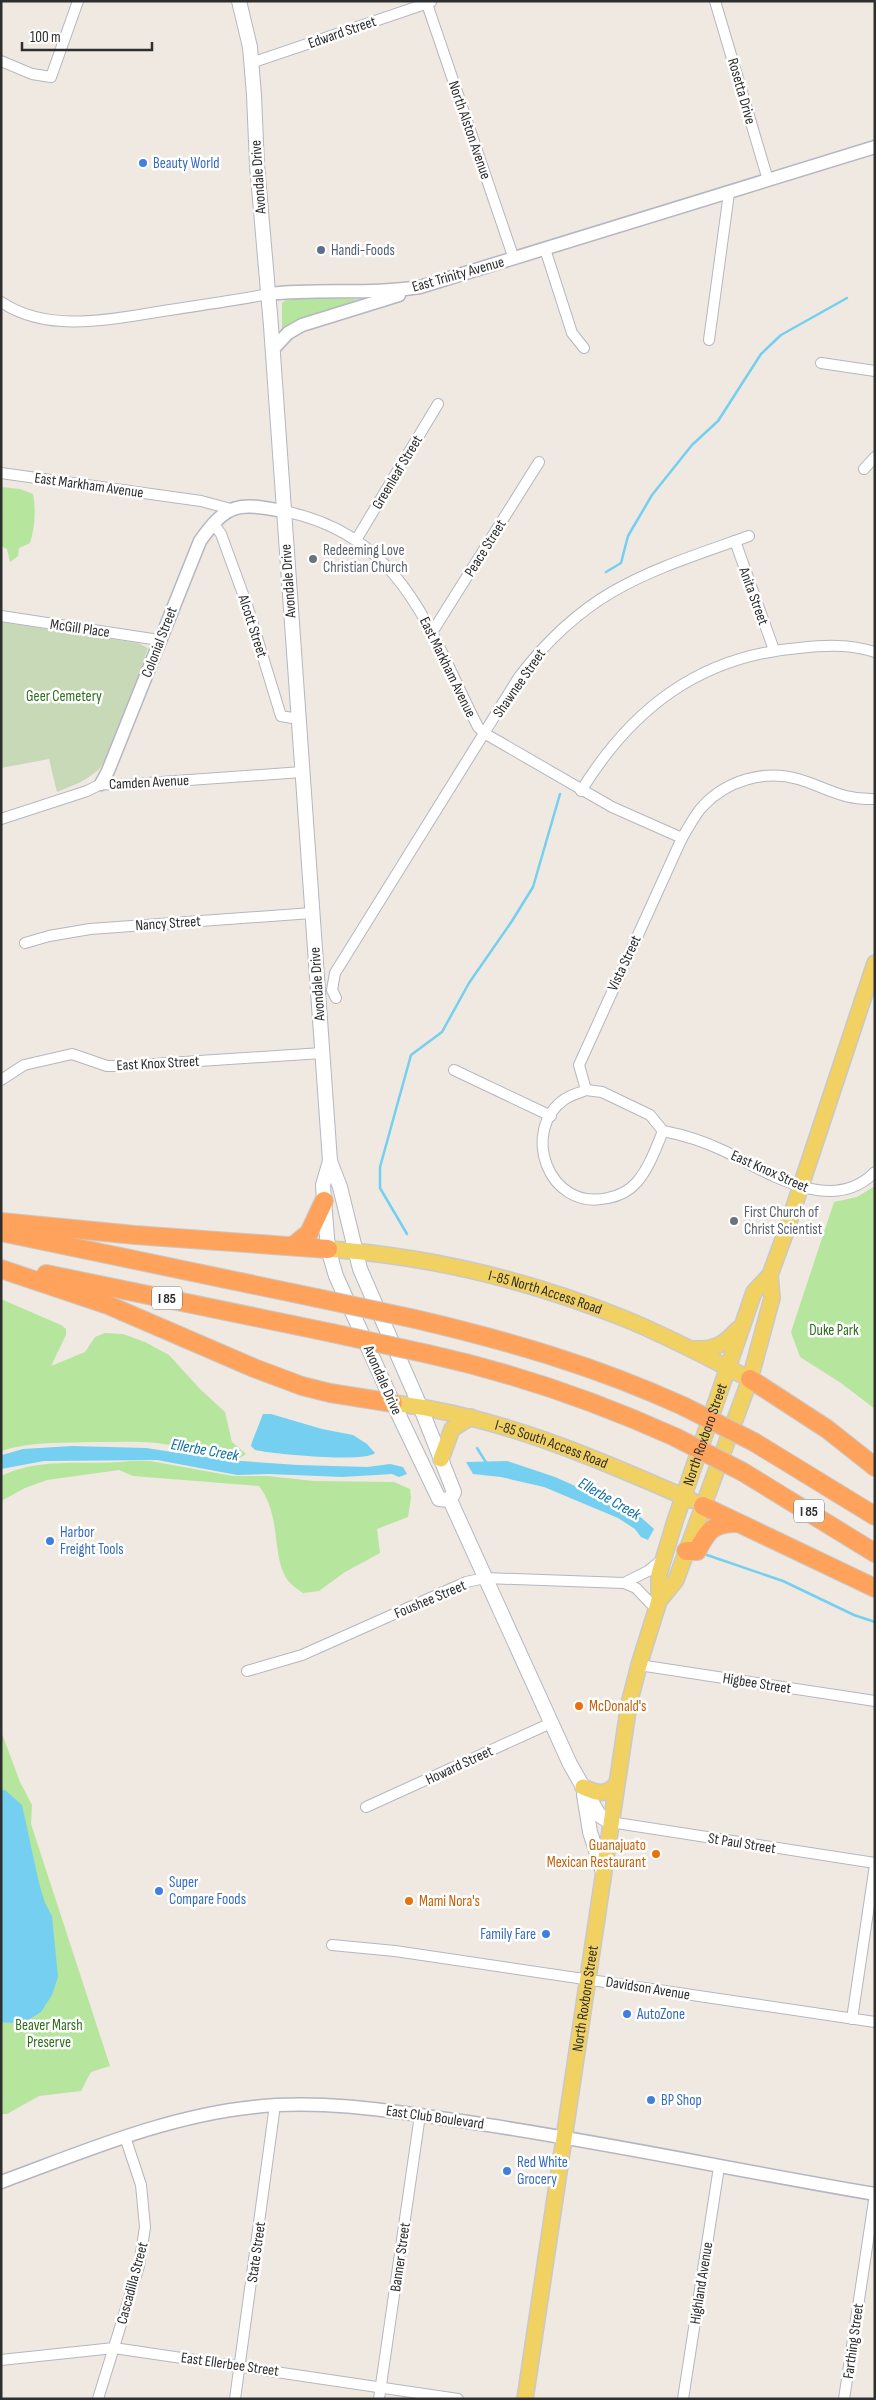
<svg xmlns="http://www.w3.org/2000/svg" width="876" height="2400" font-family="'Sofia Sans Condensed',sans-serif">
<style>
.green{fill:#b6e59e}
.cemetery{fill:#c8d9b8}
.water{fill:#75cff0}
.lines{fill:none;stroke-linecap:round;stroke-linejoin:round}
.stream{stroke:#75cff0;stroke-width:2.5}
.minor-casing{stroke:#b4b7c1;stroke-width:12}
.tertiary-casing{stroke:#b4b7c1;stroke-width:15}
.secondary-casing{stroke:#b4b7c1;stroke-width:16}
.primary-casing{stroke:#c9c9c9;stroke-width:18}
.motorway-casing{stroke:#c9c9c9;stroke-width:20}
.minor{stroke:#fff;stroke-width:10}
.tertiary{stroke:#fff;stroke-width:12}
.secondary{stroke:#fff;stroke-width:14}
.primary{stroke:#f2d163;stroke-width:15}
.motorway{stroke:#ffa35c;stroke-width:18}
.motorway-bridge-casing{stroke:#c9c9c9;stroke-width:20;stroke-linecap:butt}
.motorway-bridge{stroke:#ffa35c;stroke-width:18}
.shop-dot{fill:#3f7fe0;stroke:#fff;stroke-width:2}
.service-dot{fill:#5c6f8a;stroke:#fff;stroke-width:2}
.worship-dot{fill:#6b7280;stroke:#fff;stroke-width:2}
.food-dot{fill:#e8710a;stroke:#fff;stroke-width:2}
.labels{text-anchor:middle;stroke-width:5;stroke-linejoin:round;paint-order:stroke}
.shield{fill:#fff;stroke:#6d6d6d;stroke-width:1}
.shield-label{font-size:14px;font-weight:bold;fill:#2e2e2e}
.street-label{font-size:15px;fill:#2e2e2e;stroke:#fff}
.shop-label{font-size:15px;fill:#366cbe;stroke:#fff;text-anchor:start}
.service-label{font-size:15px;fill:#4e5e75;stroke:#fff;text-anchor:start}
.worship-label{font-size:15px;fill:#5b616d;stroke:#fff;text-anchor:start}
.park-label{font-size:15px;fill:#2c6e1b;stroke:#fff}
.food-label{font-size:15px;fill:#c56008;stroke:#fff;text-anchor:start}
.water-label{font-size:16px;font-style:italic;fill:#0d6fa3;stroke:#fff}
</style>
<rect width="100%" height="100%" fill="#efe9e1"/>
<!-- green -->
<g class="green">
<polygon points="312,297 368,300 282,330 282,303 286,300"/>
<path d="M1 487 20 489 33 494C36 509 35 528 30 543L19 548 18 556 10 562 7 549 1 546Z"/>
<polygon points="875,1186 875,1409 841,1383 800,1357 791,1332 834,1202 857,1197"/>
<path d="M1 1299 61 1325 66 1329V1335L51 1366 85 1352 95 1337 105 1333 123 1334 145 1342 169 1355 200 1389 225 1412 232 1442 246 1454C231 1467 194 1450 176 1446 146 1440 126 1442 96 1442 64 1443 32 1441 1 1451Z"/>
<path d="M131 1461H150L233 1476H267L314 1481 394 1482 410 1489 411 1498 408 1517 377 1529 380 1553 345 1572 319 1591 303 1593C299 1590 294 1587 290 1583 270 1560 283 1517 259 1486L133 1476 119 1470 47 1480 25 1488 1 1501V1476C41 1456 89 1466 131 1461Z"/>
<polygon points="1,1731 20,1782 32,1805 31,1824 110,2066 91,2072 81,2091 39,2096 7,2114 1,2114"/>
</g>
<!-- cemetery -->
<path class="cemetery" d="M1 622 138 643 148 648C140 671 113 757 98 770 86 781 72 786 57 792L49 759 1 768Z"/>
<!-- water -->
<g class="water">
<path d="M263 1414H271L322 1429 353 1435 367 1444 375 1453C364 1463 273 1454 255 1450L251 1446 252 1442Z"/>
<polygon points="72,1446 146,1448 226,1460 298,1465 367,1467 390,1464 403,1467 407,1474 399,1477 392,1474 342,1477 269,1474 237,1475 157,1460 44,1461 1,1469 2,1455 23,1449"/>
<polygon points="507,1461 555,1477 636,1513 654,1529 648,1540 641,1537 635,1529 618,1518 544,1487 501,1477 473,1474 466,1462"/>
<polygon points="1,1790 5,1790 22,1805 39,1883 45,1903 52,1916 58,1977 52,1995 41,2012 28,2020 12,2023 1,2022"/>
</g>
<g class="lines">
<!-- stream -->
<g class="stream">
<polyline points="606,572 621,563 628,536 652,495 692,445 718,421 761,354 781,335 847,298"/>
<polyline points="407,1234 380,1188 380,1167 411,1055 442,1032 469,983 512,921 533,887 560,794"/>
<polyline points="477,1448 487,1464"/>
<polyline points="707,1555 783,1581 854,1615 875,1622"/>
</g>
<defs>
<g id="minor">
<polyline points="426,1 514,259"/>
<polyline points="715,1 768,180"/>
<polyline points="1,61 32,74 51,77 78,1"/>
<polyline points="251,63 431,2"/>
<polyline points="545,249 572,333 584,348"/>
<path d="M1 302C50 335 116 318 170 310 203 305 236 300 269 294"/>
<polyline points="709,340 729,193"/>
<polyline points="821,363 875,371"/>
<polyline points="864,469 875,457"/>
<polyline points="1,473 201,501 231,509"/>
<path d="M283 511C403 534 429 631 478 727L484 733 612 807 682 838"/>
<polyline points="213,523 221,534 247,605 281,716 298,719"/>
<polyline points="356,540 438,404"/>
<polyline points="735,541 774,650"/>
<polyline points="1,616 159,640"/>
<polyline points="431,634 539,462"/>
<path d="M581 791C632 708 700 656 799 648 825 645 849 644 875 652"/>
<polyline points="1,819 87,791 101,784 119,785 302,772"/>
<polyline points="25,943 49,936 90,929 312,913"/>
<path d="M336 998 332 990 335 973 519 677C587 588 648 572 749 536"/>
<polyline points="454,1070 551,1116"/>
<polyline points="1,1080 24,1065 72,1054 107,1066 124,1066 322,1053"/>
<path d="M586 1090 579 1065 682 838C689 827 695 814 703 806 726 781 765 769 798 779 828 788 841 800 875 799"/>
<path d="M586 1090 602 1092 650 1115 663 1131C656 1148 649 1168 637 1182 629 1191 619 1196 608 1198 547 1212 520 1129 565 1099 571 1095 579 1093 586 1090Z"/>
<path d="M663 1131C684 1135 703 1141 722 1150 766 1171 831 1217 875 1172"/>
<polyline points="624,1583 648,1571 663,1559"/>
<polyline points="639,1665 875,1701"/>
<polyline points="247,1671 302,1655 466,1582 485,1578 624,1583 636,1588 657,1610"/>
<polyline points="366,1807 551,1723"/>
<polyline points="610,1822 875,1863"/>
<polyline points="332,1945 395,1951 875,2022"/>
<polyline points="852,2019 875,1865"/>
<polyline points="1,2360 114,2348 458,2399"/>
<polyline points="98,2399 139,2266 145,2227 141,2185 125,2137"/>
<polyline points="235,2399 275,2105"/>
<polyline points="379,2399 420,2115"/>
<polyline points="683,2399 719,2167"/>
<polyline points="844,2399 875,2194"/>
</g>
<g id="tertiary">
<path d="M269 294C319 288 370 295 420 287L875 147"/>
<polyline points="273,349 288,333 302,325 399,295"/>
<path d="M101 784 108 771 200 541C228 502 238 503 283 511"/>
<path d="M1 2182C83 2152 166 2116 254 2107 326 2099 397 2112 468 2122 604 2142 739 2171 875 2194"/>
</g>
<g id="secondary">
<polyline points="239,1 250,47 254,95 257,165 271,326 330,1161 340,1187 360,1269 420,1406 454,1492 450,1500"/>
<polyline points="330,1161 323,1185 324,1201 328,1249 336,1276 393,1403 439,1499 450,1500"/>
<polyline points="450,1500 570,1764 599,1815 610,1822"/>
<polyline points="584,1795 590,1832 603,1872"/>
</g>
<g id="primary">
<path id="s1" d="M328 1249C428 1256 530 1281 623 1318 666 1335 708 1358 750 1379"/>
<path d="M693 1349C714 1350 724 1345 738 1329"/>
<path id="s2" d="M393 1403C498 1416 594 1457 691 1500"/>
<polyline points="441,1459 452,1429 471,1417"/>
<path id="s3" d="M659 1601V1574L675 1521 754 1292 770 1275 785 1234 875 963"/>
<path d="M583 1787C596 1793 604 1796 615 1786"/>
<path id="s4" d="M525 2399 629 1704 639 1665 659 1601 676 1580 750 1379 772 1298 770 1275"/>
</g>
<g id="motorway">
<polyline points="1,1222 135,1235 328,1249"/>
<polyline points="1,1232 317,1298"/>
<polyline points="293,1246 309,1233 324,1201"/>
<polyline points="1,1269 108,1305 254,1368 302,1386 330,1393 393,1403"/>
<polyline points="46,1274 332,1333"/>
<path d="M415 1319C509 1341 595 1366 683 1406"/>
<path d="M428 1354C514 1373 595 1401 675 1437"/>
<polyline points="750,1379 827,1429 875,1467"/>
<polyline points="754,1442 875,1516"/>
<polyline points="743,1472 875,1553"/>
<polyline points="703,1506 875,1588"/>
<path d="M686 1551H697C708 1530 713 1523 738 1523"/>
</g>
</defs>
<!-- minor casing -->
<use href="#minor" class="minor-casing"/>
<!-- tertiary casing -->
<use href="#tertiary" class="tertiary-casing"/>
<!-- secondary casing -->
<use href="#secondary" class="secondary-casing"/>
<!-- primary casing -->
<use href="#primary" class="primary-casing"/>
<!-- motorway casing -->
<use href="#motorway" class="motorway-casing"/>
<!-- minor -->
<use href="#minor" class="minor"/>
<!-- tertiary -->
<use href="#tertiary" class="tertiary"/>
<!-- secondary -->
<use href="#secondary" class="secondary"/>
<!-- primary -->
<use href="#primary" class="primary"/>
<!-- motorway -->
<use href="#motorway" class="motorway"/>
<defs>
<g id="motorway-bridge">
<polyline points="317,1298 415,1319"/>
<polyline points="332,1333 428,1354"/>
<polyline points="683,1406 754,1442"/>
<polyline points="675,1437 743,1472"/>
</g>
</defs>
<!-- motorway-bridge casing -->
<use href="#motorway-bridge" class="motorway-bridge-casing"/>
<!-- motorway-bridge -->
<use href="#motorway-bridge" class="motorway-bridge"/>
</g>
<!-- markers -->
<g class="shop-dot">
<circle cx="143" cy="163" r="5"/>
<circle cx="50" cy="1541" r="5"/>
<circle cx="159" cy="1891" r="5"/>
<circle cx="546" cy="1934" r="5"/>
<circle cx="627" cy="2014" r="5"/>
<circle cx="651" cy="2100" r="5"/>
<circle cx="507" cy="2171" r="5"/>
</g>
<circle class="service-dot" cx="321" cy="250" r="5"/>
<g class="worship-dot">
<circle cx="313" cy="559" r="5"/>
<circle cx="734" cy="1221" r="5"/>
</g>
<g class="food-dot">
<circle cx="579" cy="1706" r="5"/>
<circle cx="656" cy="1854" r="5"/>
<circle cx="409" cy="1901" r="5"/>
</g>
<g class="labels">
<!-- shield labels -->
<g class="shield">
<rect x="152" y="1286.5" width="30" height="23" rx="4"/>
<rect x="794" y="1499.5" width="30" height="23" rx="4"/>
</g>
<g class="shield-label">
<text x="167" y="1303">I 85</text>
<text x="809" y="1516">I 85</text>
</g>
<!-- street labels -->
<g class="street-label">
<text transform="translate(342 32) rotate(-19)" y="5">Edward Street</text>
<text transform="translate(742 91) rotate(74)" y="5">Rosetta Drive</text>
<text transform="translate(470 130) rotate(71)" y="5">North Alston Avenue</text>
<text transform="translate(258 177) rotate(-94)" y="5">Avondale Drive</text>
<text transform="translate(458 274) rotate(-16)" y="5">East Trinity Avenue</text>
<text transform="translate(397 472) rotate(-59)" y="5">Greenleaf Street</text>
<text transform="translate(89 485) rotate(8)" y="5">East Markham Avenue</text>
<text transform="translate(485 548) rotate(-58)" y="5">Peace Street</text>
<text transform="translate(288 581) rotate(-94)" y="5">Avondale Drive</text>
<text transform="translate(754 596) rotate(70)" y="5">Anita Street</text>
<text transform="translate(253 626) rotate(72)" y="5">Alcott Street</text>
<text transform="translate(80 628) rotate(8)" y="5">McGill Place</text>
<text transform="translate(159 642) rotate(-69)" y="5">Colonial Street</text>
<text transform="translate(448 667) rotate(64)" y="5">East Markham Avenue</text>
<text transform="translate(519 683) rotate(-55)" y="5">Shawnee Street</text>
<text transform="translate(149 782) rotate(-3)" y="5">Camden Avenue</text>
<text transform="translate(168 923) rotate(-4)" y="5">Nancy Street</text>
<text transform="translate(624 963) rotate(-65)" y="5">Vista Street</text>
<text transform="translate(317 984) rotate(-94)" y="5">Avondale Drive</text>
<text transform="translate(158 1063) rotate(-3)" y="5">East Knox Street</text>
<text transform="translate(770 1171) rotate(24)" y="5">East Knox Street</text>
<text dy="5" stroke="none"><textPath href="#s1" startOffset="222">I-85 North Access Road</textPath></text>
<text transform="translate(383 1380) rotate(66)" y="5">Avondale Drive</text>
<text dy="5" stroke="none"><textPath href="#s3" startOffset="174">North Roxboro Street</textPath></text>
<text dy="5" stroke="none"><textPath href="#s2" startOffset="164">I-85 South Access Road</textPath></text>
<text transform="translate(430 1599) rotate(-23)" y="5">Foushee Street</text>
<text transform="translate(757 1683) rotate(9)" y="5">Higbee Street</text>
<text transform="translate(459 1765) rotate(-25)" y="5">Howard Street</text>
<text transform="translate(742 1843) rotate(9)" y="5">St Paul Street</text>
<text transform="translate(648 1988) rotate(9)" y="5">Davidson Avenue</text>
<text dy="5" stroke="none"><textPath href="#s4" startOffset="405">North Roxboro Street</textPath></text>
<text transform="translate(435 2117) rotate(8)" y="5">East Club Boulevard</text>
<text transform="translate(256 2252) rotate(-82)" y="5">State Street</text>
<text transform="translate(400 2257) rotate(-82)" y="5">Banner Street</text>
<text transform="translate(132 2283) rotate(-75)" y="5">Cascadilla Street</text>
<text transform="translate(701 2283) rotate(-81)" y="5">Highland Avenue</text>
<text transform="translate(853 2341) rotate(-82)" y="5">Farthing Street</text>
<text transform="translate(230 2364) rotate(8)" y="5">East Ellerbee Street</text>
</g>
<!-- shop labels -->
<g class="shop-label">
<text x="153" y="168">Beauty World</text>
<text x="60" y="1537">Harbor<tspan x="60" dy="17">Freight Tools</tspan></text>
<text x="169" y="1887">Super<tspan x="169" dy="17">Compare Foods</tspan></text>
<text x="536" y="1939" text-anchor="end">Family Fare</text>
<text x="637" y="2019">AutoZone</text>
<text x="661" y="2105">BP Shop</text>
<text x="517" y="2167">Red White<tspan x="517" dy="17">Grocery</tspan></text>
</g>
<!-- service labels -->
<g class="service-label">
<text x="331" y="255">Handi-Foods</text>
</g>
<!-- worship labels -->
<g class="worship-label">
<text x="323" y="555">Redeeming Love<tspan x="323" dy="17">Christian Church</tspan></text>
<text x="744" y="1217">First Church of<tspan x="744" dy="17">Christ Scientist</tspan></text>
</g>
<!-- park labels -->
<g class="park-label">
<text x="64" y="701">Geer Cemetery</text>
<text x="834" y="1335">Duke Park</text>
<text x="49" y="2030">Beaver Marsh<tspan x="49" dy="17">Preserve</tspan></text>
</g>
<!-- food labels -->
<g class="food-label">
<text x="589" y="1711">McDonald's</text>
<text x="646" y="1850" text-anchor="end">Guanajuato<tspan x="646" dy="17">Mexican Restaurant</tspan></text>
<text x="419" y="1906">Mami Nora's</text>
</g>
<!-- water labels -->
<g class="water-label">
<text transform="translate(205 1449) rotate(10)" y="6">Ellerbe Creek</text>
<text transform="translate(610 1498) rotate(30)" y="6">Ellerbe Creek</text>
</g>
</g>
<!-- border -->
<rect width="876" height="2400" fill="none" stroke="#2e2e2e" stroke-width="5"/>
<!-- scale -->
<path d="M22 42v8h130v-8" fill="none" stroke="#2e2e2e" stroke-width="2.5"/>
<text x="30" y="42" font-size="15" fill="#2e2e2e" stroke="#ffffff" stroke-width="4" paint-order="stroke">100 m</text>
</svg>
